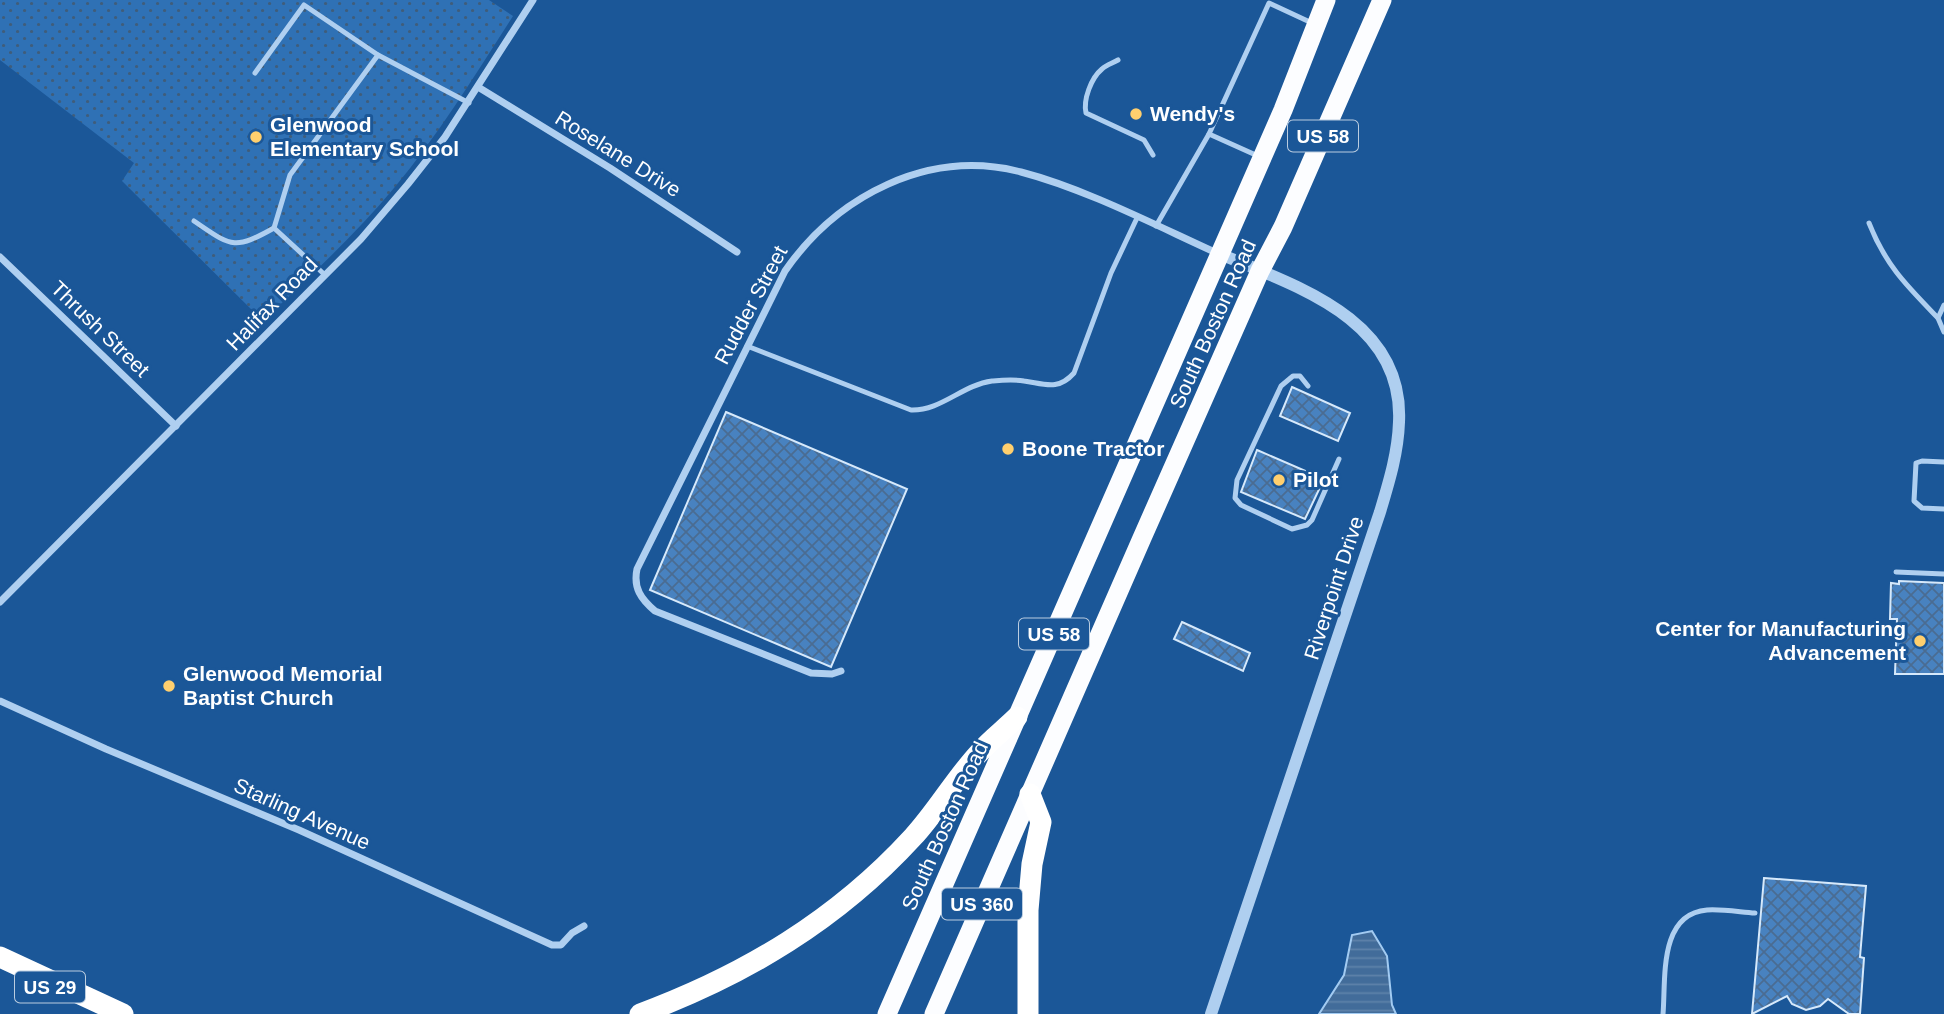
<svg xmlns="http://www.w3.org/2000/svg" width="1944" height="1014" font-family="Arial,sans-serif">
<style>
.park{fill:url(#park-dots)}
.water{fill:url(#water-rules);stroke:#a2cbf2;stroke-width:2}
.building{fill:url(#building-cross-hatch);stroke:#d6e9fb;stroke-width:2}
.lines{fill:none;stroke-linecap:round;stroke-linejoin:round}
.service{stroke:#afcff0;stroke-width:5}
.minor{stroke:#afcff0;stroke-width:7}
.tertiary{stroke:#afcff0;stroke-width:12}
.trunk{stroke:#fcfdff;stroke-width:19}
.motorway{stroke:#fff;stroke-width:21}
.poi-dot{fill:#ffcf6e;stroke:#1b5798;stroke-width:2.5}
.labels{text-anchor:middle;stroke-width:6;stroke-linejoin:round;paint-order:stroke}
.shield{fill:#1b5798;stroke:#bbcde0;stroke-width:2}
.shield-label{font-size:19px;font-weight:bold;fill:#fff}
.poi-label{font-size:21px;font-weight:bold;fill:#fff;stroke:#1b5798;text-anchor:start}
.street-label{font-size:21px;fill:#fff;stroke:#1b5798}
</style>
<defs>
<pattern id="park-dots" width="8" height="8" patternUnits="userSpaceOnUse" patternTransform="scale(1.75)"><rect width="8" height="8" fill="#2f71b5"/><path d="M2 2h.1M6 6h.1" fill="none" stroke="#3f5d7b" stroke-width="1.8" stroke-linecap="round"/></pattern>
<pattern id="water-rules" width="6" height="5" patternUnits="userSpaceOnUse" patternTransform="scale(1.75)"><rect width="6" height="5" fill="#426c9a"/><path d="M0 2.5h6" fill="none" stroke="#5e82a9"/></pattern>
<pattern id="building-cross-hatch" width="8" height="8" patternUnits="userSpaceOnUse" patternTransform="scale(1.75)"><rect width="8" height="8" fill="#4882c0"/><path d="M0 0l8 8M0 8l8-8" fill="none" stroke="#4a6c92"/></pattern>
</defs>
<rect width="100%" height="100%" fill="#1b5798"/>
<!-- park -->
<path class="park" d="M0 0H489L513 16C475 75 439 134 394 188 354 236 308 278 263 321L122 181 134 163 0 60Z"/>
<!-- water -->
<polygon class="water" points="1372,931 1387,956 1392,1005 1396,1014 1319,1014 1344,975 1352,935"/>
<!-- building -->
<g class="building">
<polygon points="1292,387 1350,413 1338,441 1280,416"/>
<polygon points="726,412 907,489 831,667 650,590"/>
<polygon points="1257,450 1324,479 1305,519 1241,492"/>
<polygon points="1899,581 1944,583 1944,674 1895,674 1897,619 1890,619 1891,583 1899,584"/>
<polygon points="1182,622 1250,653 1243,671 1174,639"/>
<polygon points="1764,878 1866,886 1860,957 1864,958 1860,1014 1849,1014 1828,999 1820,1006 1806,1010 1792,1004 1787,996 1752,1014"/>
</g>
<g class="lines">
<!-- service -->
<g class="service">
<path d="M1118 60C1113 63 1106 65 1102 69 1091 78 1083 100 1086 113L1144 140 1153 155"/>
<polyline points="255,73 304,5 378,55"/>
<polyline points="1258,156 1209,134 1269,3 1312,23"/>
<path d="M194 221C231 246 233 251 274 228"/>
<path d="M1869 223C1886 266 1907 286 1938 318"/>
<polyline points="1156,226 1209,134"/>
<polyline points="325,275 274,228 290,175 378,55 469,103"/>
<polyline points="1944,305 1938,318 1944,332"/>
<path d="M747 346 911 410C941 411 962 385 992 381 1003 380 1013 379 1024 381 1045 384 1058 391 1074 373L1111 273 1137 218"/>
<polyline points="1308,386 1300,376 1293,376 1281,386 1237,480 1235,498 1241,505 1292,529 1307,525 1312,520 1339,459"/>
<polyline points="1944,462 1922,461 1916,463 1914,501 1922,508 1944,509"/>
<polyline points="1896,572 1944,574"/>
<path d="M1663 1014C1666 980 1658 914 1707 910 1722 909 1740 912 1755 913"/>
</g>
<!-- minor -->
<g class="minor">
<polyline points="478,87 610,168 737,252"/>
<polyline points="0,257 176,426"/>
<polyline points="0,602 361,239 408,184 445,137 533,0"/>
<path d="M841 671 832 674 811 673 655 611C641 599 633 588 637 569L785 271C837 196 928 148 1021 172 1086 189 1157 226 1219 254"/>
<polyline points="0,701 106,749 299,830 552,945 561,945 572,933 584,926"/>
</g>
<!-- tertiary -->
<path class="tertiary" d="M1211 1014 1380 512C1389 482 1398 453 1399 422 1404 319 1296 286 1220 254"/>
<!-- trunk -->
<g class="trunk">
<polyline points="887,1014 1283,110 1326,0"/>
<polyline points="934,1014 1142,538 1260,271 1283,227 1382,0"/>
</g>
<!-- motorway -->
<g class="motorway">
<polyline points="0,957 123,1014"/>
<path d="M640 1014C745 975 837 920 913 837 937 811 955 779 979 753 990 740 1005 729 1017 717"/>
<polyline points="1028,1014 1028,910 1032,864 1041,822 1030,794"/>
</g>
</g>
<!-- markers -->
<g class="poi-dot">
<circle cx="1136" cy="114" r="7"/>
<circle cx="256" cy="137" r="7"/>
<circle cx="1008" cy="449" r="7"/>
<circle cx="1279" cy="480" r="7"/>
<circle cx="1920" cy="641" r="7"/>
<circle cx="169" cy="686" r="7"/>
</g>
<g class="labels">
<!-- shield labels -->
<g class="shield">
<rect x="1288" y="120.5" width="70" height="31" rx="5"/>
<rect x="1019" y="618.5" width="70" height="31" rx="5"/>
<rect x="942" y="888.5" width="80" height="31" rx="5"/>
<rect x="15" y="971.5" width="70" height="31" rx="5"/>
</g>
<g class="shield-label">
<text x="1323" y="143">US 58</text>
<text x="1054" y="641">US 58</text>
<text x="982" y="911">US 360</text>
<text x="50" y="994">US 29</text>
</g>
<!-- poi labels -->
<g class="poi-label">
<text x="1150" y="121">Wendy's</text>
<text x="270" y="132">Glenwood<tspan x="270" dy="24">Elementary School</tspan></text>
<text x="1022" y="456">Boone Tractor</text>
<text x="1293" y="487">Pilot</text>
<text x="1906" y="636" text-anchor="end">Center for Manufacturing<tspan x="1906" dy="24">Advancement</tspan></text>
<text x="183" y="681">Glenwood Memorial<tspan x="183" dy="24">Baptist Church</tspan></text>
</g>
<!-- street labels -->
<g class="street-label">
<text transform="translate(618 154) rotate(32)" y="7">Roselane Drive</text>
<text transform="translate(272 304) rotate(-46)" y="7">Halifax Road</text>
<text transform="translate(751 305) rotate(-62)" y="7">Rudder Street</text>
<text transform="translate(1213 324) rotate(-66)" y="7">South Boston Road</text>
<text transform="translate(100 329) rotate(44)" y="7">Thrush Street</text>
<text transform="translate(1334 588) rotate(-72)" y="7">Riverpoint Drive</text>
<text transform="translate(302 814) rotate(24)" y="7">Starling Avenue</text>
<text transform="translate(945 826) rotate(-66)" y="7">South Boston Road</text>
</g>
</g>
</svg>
